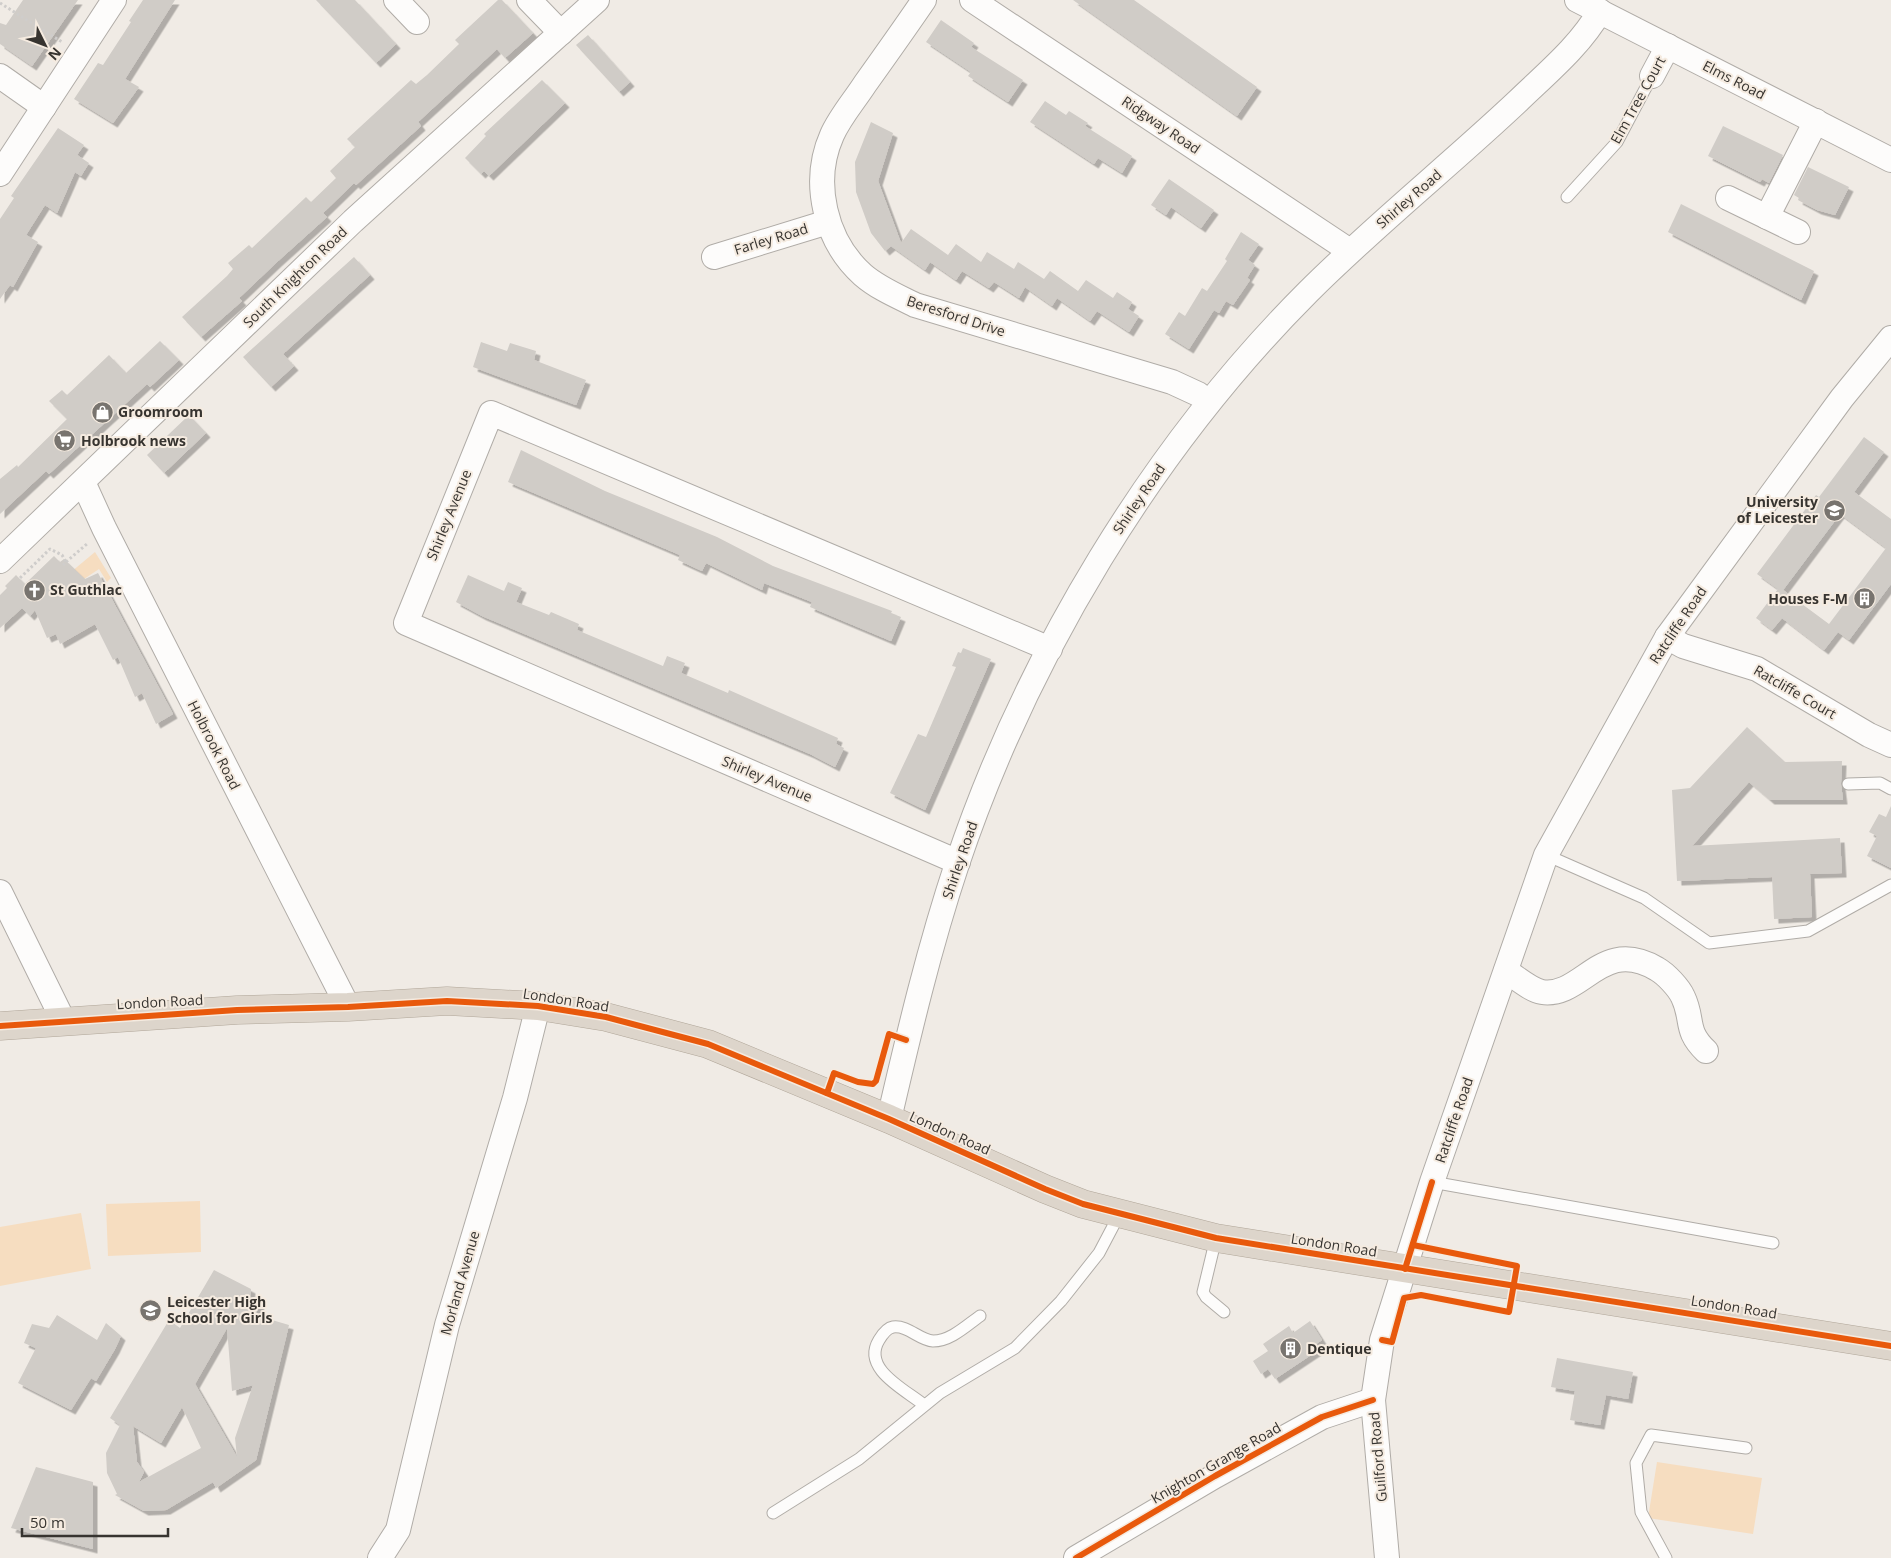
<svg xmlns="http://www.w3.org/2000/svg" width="1891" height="1558" font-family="'Open Sans',sans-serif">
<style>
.green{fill:#f6ddc0}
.building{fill:#d0ccc7;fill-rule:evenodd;filter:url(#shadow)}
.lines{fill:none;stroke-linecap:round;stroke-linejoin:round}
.lane-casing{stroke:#b0aca7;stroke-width:13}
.street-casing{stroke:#b0aca7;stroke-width:26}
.highway-casing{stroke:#b0a699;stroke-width:29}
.path{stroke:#cfcdcb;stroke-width:3;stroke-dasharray:2.5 2.5;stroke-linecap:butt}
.lane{stroke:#fdfcfb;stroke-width:11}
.street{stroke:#fdfcfb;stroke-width:24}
.highway{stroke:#ddd5cb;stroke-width:28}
.cycleway-casing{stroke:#f5ebe0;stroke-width:9}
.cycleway{stroke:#e8590c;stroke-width:6}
.labels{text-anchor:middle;stroke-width:4;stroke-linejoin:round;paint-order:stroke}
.street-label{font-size:14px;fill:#373430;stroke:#f5ebe0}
.poi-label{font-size:14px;font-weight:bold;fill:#373430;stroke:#f5ebe0;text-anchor:start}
</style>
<defs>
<filter id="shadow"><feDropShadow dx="4.5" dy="4.5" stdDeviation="0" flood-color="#0004"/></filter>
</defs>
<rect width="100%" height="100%" fill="#f0ebe5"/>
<!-- green -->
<g class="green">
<polygon points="95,552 111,578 107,582 99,569 81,581 71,572"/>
<polygon points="200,1201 201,1252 108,1256 106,1204"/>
<polygon points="81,1213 91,1269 0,1286 0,1227"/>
<polygon points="1657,1462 1762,1478 1753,1534 1648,1518"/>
</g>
<!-- building -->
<g class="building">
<polygon points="23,0 78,0 32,66 0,44 0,23 6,25"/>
<polygon points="143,0 175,0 125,79 139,87 113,123 74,99 98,63 103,65 131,22 129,21"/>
<polygon points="316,0 355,0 396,44 376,63"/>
<polygon points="498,0 502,0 533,33 505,58 497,49 418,122 421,126 356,185 354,183 323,213 327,217 277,262 239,298 242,301 201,337 182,317 227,276 233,269 228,263 249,245 252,248 306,197 311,202 336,178 330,171 355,147 347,139 411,80 416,84 427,75 459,44 455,40"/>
<polygon points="1073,0 1134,0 1257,87 1237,116"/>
<polygon points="941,20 974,43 971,47 1023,80 1008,102 968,76 971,72 926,42"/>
<polygon points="588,35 630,82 619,92 576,45"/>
<polygon points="542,80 565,103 489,176 484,171 481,174 465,158 486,136 484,134"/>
<polygon points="1045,101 1066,115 1069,111 1088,123 1085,126 1132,156 1122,173 1098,158 1094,164 1030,122"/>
<polygon points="871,122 893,133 878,181 901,243 911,229 948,255 956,244 981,262 987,252 1014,269 1018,262 1044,279 1050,271 1078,291 1086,280 1113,298 1117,292 1132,302 1128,309 1139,316 1129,332 1097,311 1090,321 1057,298 1052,306 1025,287 1019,298 994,282 989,288 962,271 956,280 930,262 925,270 891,246 885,251 871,233 856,192 855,162"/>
<polygon points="1723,126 1783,155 1769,183 1762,179 1760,182 1708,156"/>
<polygon points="58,128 84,145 77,155 89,163 81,176 75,172 57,213 45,205 26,235 38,242 13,287 10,285 0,299 0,219 14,198 11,196"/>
<polygon points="1808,167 1849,187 1835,215 1817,210 1798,200 1799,198 1794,195"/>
<polygon points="1169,179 1214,210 1201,228 1171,207 1166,215 1151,205"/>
<polygon points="1681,204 1814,271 1801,300 1668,232"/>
<polygon points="1241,232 1259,244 1248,260 1255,265 1247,278 1250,280 1233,305 1226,301 1219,313 1214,310 1189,349 1165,334 1179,312 1185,316 1202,288 1207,291 1227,261 1225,259"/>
<polygon points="354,257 370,275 283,354 294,366 271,387 243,357"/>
<polygon points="160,341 179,360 150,387 147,384 49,474 46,471 0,514 0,479 17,465 18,467 67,419 49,401 62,390 67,395 109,355 126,373"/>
<polygon points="481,342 507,351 510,343 536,351 534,360 586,380 576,405 473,367"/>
<polygon points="189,415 206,433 164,473 147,455"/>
<path d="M1864 437 1884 452 1854 492 1891 519V584L1849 640 1838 632 1824 650 1782 618 1772 630 1756 618 1778 589 1757 574 1816 495 1819 497ZM1840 514 1886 548 1829 624 1783 590Z"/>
<polygon points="521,450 605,491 717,537 773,566 892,611 891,613 901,617 891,641 810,607 812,602 764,583 762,590 706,563 702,571 678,560 680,555 508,482"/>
<polygon points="54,556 60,562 64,559 85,579 98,573 173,714 156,724 142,693 135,697 118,657 113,660 95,624 60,644 56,634 47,638 35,610 30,616 22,608 0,628 0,595 7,588 5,586 16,575 25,584"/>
<polygon points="468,575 504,591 508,582 522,588 516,602 549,615 551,612 579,624 577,630 663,666 667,656 685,663 681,673 728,693 729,690 838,738 836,744 844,748 835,767 810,754 482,616 456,602"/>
<polygon points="963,648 991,659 925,810 890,793 918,734 926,737 956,667 952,666 958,652 961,653"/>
<polygon points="1747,727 1785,762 1842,761 1841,784 1843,800 1770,800 1749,782 1692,846 1840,838 1842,873 1810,874 1812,917 1774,919 1772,877 1677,881 1672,790 1690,788"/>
<polygon points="1891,806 1891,868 1867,856 1877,836 1869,832 1879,814 1886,817"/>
<path d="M214 1270 251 1289 250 1298 260 1305 255 1315 289 1325 256 1460 216 1488 213 1482 166 1510 144 1511 115 1495 117 1494 107 1473 106 1453 120 1425 110 1418 169 1320 180 1328ZM227 1328 232 1391 253 1385 235 1438 237 1457 195 1384ZM182 1407 201 1448 139 1482 144 1472 137 1462 133 1426 161 1443Z"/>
<polygon points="57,1315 97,1340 106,1323 121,1336 115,1349 96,1381 91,1378 71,1410 18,1383 36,1348 24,1343 32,1324 49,1328"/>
<polygon points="1310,1321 1322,1340 1313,1346 1317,1351 1275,1379 1268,1369 1261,1374 1253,1361 1268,1351 1263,1344 1289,1326 1293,1333"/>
<polygon points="1557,1358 1633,1372 1628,1399 1606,1395 1600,1425 1570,1420 1575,1391 1551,1387"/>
<polygon points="36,1467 93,1482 93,1549 11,1528"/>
</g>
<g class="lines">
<defs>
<g id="lane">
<polyline points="1567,197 1617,142 1652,76"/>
<polyline points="1848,784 1880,783 1891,789"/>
<polyline points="1546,855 1644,898 1709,943 1808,931 1891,885"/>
<polyline points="1432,1182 1773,1243"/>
<polyline points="1216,1238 1203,1292 1206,1297 1224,1312"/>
<path d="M924 1405C906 1390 861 1369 879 1340 882 1335 887 1328 893 1327 908 1325 919 1340 933 1341 951 1341 967 1325 980 1316"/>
<polyline points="773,1513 859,1459 940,1393 1015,1348 1061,1301 1099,1253 1119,1215"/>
<polyline points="1666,1558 1641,1512 1636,1463 1651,1435 1746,1448"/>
</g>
<g id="street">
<polyline points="396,0 417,22"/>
<polyline points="529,0 561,33"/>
<path d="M924 0C905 28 885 56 865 84 854 101 840 117 832 135 811 182 825 241 863 275 878 288 897 296 915 305L1172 382 1198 394 1209 402"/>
<polyline points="972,0 1350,251"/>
<polyline points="1577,0 1891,160"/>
<polyline points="0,76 44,107"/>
<polyline points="1652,76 1668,46"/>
<polyline points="0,174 114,0"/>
<polyline points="1728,198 1798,232"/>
<polyline points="1767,217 1816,121"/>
<polyline points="714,257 828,222"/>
<polyline points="83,482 104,528 348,1007"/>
<polyline points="0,561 353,221 597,0"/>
<polyline points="1667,637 1683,646 1757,669 1869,735 1891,745"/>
<polyline points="958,862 406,623 491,413 1050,649"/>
<polyline points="0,892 63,1020"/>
<path d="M1506 971C1516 977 1530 990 1542 992 1583 998 1601 936 1657 969 1666 974 1679 988 1683 997 1694 1020 1684 1030 1706 1051"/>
<path d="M889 1119C909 1033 929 948 957 864 1027 656 1152 448 1308 292 1375 225 1449 166 1518 101 1547 73 1580 46 1600 11"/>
<polyline points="380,1558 398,1530 447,1325 515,1098 538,1006"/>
<polyline points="1076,1558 1215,1476 1322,1417 1373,1400"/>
<polyline points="1387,1558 1373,1400 1382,1340 1432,1182 1546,855 1667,637 1842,398 1891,338"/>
</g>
<polyline id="highway" points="0,1026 237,1010 348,1007 447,1001 538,1006 606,1017 708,1044 889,1119 1045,1189 1083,1204 1216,1238 1891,1346"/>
</defs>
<!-- lane casing -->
<use href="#lane" class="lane-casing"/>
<!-- street casing -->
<use href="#street" class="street-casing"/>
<!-- highway casing -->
<use href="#highway" class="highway-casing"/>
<!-- path -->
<g class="path">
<polyline points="0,3 62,42"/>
<polyline points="66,562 88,543"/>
<polyline points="20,578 50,549 62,555 66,562 61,567"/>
</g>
<!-- lane -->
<use href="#lane" class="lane"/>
<!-- street -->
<use href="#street" class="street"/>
<!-- highway -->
<use href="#highway" class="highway"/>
<defs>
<g id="cycleway">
<polyline points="0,1026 237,1010 348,1007 447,1001 538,1006 606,1017 708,1044 889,1119 1045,1189 1083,1204 1216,1238 1891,1346"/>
<polyline points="827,1093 834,1073 858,1082 873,1084 876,1081 889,1034 906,1040"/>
<polyline points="1405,1269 1432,1182"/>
<polyline points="1382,1340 1392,1342 1404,1298 1421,1295 1509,1312 1517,1266 1413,1245"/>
<polyline points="1076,1558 1215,1476 1322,1417 1373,1400"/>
</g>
</defs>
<!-- cycleway casing -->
<use href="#cycleway" class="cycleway-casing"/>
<!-- cycleway -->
<use href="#cycleway" class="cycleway"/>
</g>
<!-- icons -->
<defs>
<symbol id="shop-disc" viewBox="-11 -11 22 22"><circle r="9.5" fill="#78746f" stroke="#f5ebe0"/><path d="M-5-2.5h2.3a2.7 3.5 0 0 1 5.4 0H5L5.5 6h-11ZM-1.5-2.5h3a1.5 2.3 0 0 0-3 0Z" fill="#fff"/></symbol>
<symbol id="supermarket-disc" viewBox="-11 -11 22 22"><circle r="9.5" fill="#78746f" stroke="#f5ebe0"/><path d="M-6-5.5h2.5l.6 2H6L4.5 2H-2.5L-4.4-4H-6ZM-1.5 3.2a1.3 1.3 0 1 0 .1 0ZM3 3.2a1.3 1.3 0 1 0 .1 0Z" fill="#fff"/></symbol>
<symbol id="university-disc" viewBox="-11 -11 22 22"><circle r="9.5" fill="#78746f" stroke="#f5ebe0"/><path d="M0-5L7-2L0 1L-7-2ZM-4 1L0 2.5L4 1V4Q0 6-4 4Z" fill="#fff"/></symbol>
<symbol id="church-disc" viewBox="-11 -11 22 22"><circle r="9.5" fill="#78746f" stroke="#f5ebe0"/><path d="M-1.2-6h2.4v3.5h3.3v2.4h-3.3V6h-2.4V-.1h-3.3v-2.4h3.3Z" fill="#fff"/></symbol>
<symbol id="building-disc" viewBox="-11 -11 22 22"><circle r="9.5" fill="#78746f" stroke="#f5ebe0"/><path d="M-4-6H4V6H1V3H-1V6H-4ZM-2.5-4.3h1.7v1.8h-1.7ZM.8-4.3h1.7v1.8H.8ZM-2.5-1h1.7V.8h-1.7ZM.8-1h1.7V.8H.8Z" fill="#fff"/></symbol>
<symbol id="school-disc" viewBox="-11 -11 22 22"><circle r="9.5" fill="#78746f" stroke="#f5ebe0"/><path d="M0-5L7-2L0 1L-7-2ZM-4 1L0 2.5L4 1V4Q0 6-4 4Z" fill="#fff"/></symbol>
</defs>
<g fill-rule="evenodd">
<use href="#shop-disc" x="90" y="400" width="25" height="25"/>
<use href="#supermarket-disc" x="52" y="428" width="25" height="25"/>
<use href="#university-disc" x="1822" y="498" width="25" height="25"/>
<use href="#church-disc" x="22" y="578" width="25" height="25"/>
<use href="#building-disc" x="1852" y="586" width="25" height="25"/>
<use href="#school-disc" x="138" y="1298" width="25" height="25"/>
<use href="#building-disc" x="1278" y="1336" width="25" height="25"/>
</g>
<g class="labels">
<!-- street labels -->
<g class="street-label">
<text transform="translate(1734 80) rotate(27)" y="5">Elms Road</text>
<text transform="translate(1638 100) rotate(-61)" y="5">Elm Tree Court</text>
<text transform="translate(1161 125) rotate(34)" y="5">Ridgway Road</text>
<text transform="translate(1409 199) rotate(-41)" y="5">Shirley Road</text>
<text transform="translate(771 239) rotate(-17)" y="5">Farley Road</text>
<text transform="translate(295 277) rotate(-44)" y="5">South Knighton Road</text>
<text transform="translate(956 316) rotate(18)" y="5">Beresford Drive</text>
<text transform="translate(1139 499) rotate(-56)" y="5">Shirley Road</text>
<text transform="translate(449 515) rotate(-68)" y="5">Shirley Avenue</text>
<text transform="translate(1678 625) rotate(-56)" y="5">Ratcliffe Road</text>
<text transform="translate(1795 692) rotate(30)" y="5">Ratcliffe Court</text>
<text transform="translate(214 745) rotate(63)" y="5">Holbrook Road</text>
<text transform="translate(767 779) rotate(23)" y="5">Shirley Avenue</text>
<text transform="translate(960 860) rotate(-71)" y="5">Shirley Road</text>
<text transform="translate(566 1000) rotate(9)" y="5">London Road</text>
<text transform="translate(160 1002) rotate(-3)" y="5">London Road</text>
<text transform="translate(1454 1120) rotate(-71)" y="5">Ratcliffe Road</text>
<text transform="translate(950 1133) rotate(24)" y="5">London Road</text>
<text transform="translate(1334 1245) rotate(9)" y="5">London Road</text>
<text transform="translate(460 1283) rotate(-74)" y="5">Morland Avenue</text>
<text transform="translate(1734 1307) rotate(9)" y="5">London Road</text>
<text transform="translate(1378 1457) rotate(-95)" y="5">Guilford Road</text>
<text transform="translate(1216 1463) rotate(-30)" y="5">Knighton Grange Road</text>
</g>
<!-- poi labels -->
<g class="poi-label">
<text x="118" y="417">Groomroom</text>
<text x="81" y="446">Holbrook news</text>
<text x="1818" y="507" text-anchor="end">University<tspan x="1818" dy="16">of Leicester</tspan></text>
<text x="50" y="595">St Guthlac</text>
<text x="1848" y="604" text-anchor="end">Houses F-M</text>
<text x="167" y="1307">Leicester High<tspan x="167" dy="16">School for Girls</tspan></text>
<text x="1307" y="1354">Dentique</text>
</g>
</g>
<!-- north arrow -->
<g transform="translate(45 45) rotate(132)" stroke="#f5ebe0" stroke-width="4" paint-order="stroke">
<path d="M0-4L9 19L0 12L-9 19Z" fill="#373430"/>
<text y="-8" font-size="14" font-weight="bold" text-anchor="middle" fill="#373430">N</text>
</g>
<!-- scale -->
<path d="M22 1528v8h146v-8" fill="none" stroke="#373430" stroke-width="2.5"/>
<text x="30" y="1528" font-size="15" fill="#373430" stroke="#f5ebe0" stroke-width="4" paint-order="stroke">50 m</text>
</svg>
